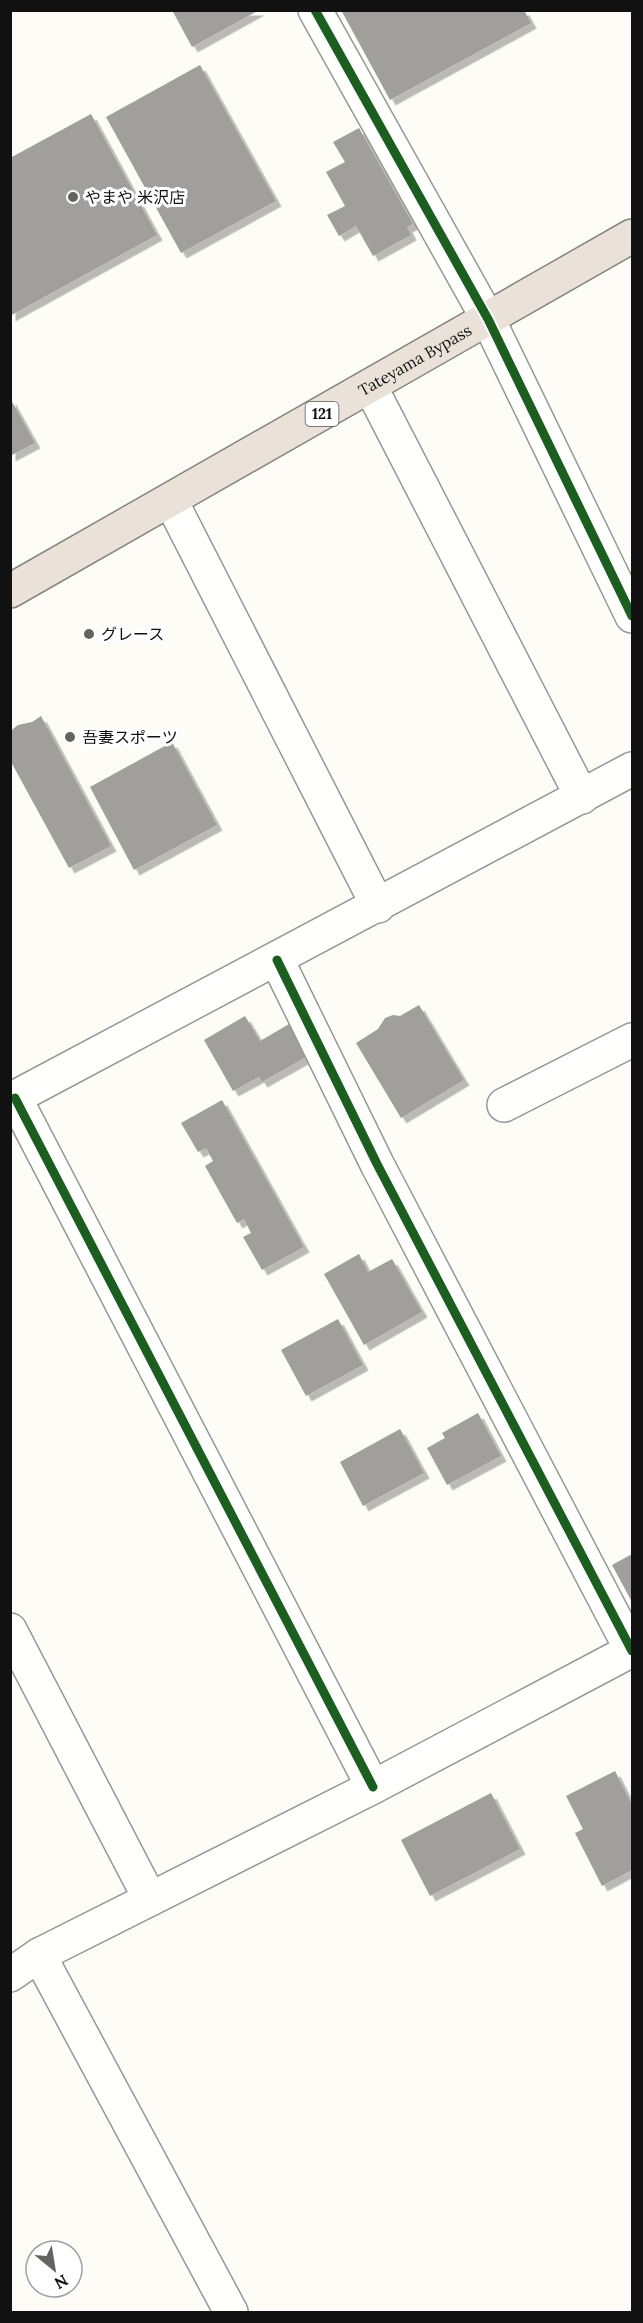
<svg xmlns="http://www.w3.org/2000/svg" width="643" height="2323" font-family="Lora,'Noto Sans JP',serif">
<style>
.building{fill:#a19f9c;filter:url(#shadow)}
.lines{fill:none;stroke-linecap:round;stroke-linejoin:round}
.street-casing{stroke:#979795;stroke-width:36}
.highway-casing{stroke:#858482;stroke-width:36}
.street{stroke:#fffffe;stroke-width:33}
.highway{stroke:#eae1d8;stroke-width:33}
.cycleway-casing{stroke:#fff;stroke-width:13}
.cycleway{stroke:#1b5e20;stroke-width:9}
.poi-dot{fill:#646362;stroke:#fff;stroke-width:2}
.labels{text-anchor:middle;stroke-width:6;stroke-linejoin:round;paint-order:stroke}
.shield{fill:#fff;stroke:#585858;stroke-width:1.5}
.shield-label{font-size:15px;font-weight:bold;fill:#111}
.poi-label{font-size:16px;fill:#111;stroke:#fff;text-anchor:start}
.street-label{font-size:16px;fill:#111;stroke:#fff}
</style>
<defs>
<filter id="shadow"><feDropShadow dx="5.5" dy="5.5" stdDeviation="0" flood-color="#0004"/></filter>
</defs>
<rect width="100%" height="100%" fill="#fdfcf7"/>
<!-- building -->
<g class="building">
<polygon points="172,10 259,10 192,47"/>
<polygon points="341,10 524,10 531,23 390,100"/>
<polygon points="200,65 276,201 181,253 106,117"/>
<polygon points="91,114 157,235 10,316 10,158"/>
<polygon points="359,128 413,224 407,227 411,235 373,256 356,226 339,236 327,215 345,206 326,172 345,162 333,142"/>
<polygon points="10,398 35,443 10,456"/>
<polygon points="41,716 111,846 69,868 10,760 10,733 13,729 18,725 32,722"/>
<polygon points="172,742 217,825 134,870 90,787"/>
<polygon points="419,1005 464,1080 401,1118 356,1043 378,1029 385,1018 393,1015 400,1016"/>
<polygon points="245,1016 260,1041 291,1023 310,1055 262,1082 259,1077 233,1091 204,1040"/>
<polygon points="222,1100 304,1247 262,1270 243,1237 251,1233 244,1219 237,1223 205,1166 213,1161 206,1148 198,1152 181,1123"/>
<polygon points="359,1254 368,1272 392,1259 422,1312 364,1345 324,1274"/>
<polygon points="338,1319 363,1365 306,1396 281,1350"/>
<polygon points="478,1413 501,1456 447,1485 427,1448 445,1438 442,1433"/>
<polygon points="400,1429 424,1473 363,1506 340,1462"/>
<polygon points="632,1554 632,1602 612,1565"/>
<polygon points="615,1771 631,1803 632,1803 632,1870 602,1886 575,1833 583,1829 566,1796"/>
<polygon points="491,1793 520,1849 430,1896 401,1840"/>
</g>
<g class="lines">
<defs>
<g id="street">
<polyline points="315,10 488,319 632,616"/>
<polyline points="370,386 582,797"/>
<polyline points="171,501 378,906"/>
<polyline points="277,960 377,1164 632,1651"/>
<polyline points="15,1098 373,1787"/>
<polyline points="10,1100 632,769"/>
<polyline points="504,1105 632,1040"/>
<polyline points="10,1630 150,1899"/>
<polyline points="39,1955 231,2312"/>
<polyline points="10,1975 39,1955 373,1787 632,1650"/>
</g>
<g id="highway">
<path id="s1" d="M10 591 632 236"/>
</g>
</defs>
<!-- street casing -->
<use href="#street" class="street-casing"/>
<!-- highway casing -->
<use href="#highway" class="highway-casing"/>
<!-- street -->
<use href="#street" class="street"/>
<!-- highway -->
<use href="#highway" class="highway"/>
<defs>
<g id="cycleway">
<polyline points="315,10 488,319 632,616"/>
<polyline points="277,960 377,1164 632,1651"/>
<polyline points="15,1098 373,1787"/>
</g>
</defs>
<!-- cycleway casing -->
<use href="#cycleway" class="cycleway-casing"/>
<!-- cycleway -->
<use href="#cycleway" class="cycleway"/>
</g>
<!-- markers -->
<g class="poi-dot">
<circle cx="73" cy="197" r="6"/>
<circle cx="89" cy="634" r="6"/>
<circle cx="70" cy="737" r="6"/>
</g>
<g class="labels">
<!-- shield labels -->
<rect class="shield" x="305.5" y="402" width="33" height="24" rx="4.5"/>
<g class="shield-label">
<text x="322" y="419">121</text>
</g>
<!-- poi labels -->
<g class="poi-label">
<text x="85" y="203">やまや 米沢店</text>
<text x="101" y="640">グレース</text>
<text x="82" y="743">吾妻スポーツ</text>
</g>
<!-- street labels -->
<g class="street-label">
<text dy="6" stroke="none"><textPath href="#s1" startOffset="466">Tateyama Bypass</textPath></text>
</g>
</g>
<!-- border -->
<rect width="643" height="2323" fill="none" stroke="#111111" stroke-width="24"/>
<!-- north arrow -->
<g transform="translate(54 2269) rotate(150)"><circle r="28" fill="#ffffff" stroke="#a0a0a0" stroke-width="1.5"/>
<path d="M0-4.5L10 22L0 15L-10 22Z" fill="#646362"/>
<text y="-9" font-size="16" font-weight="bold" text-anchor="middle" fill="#111111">N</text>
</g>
</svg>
